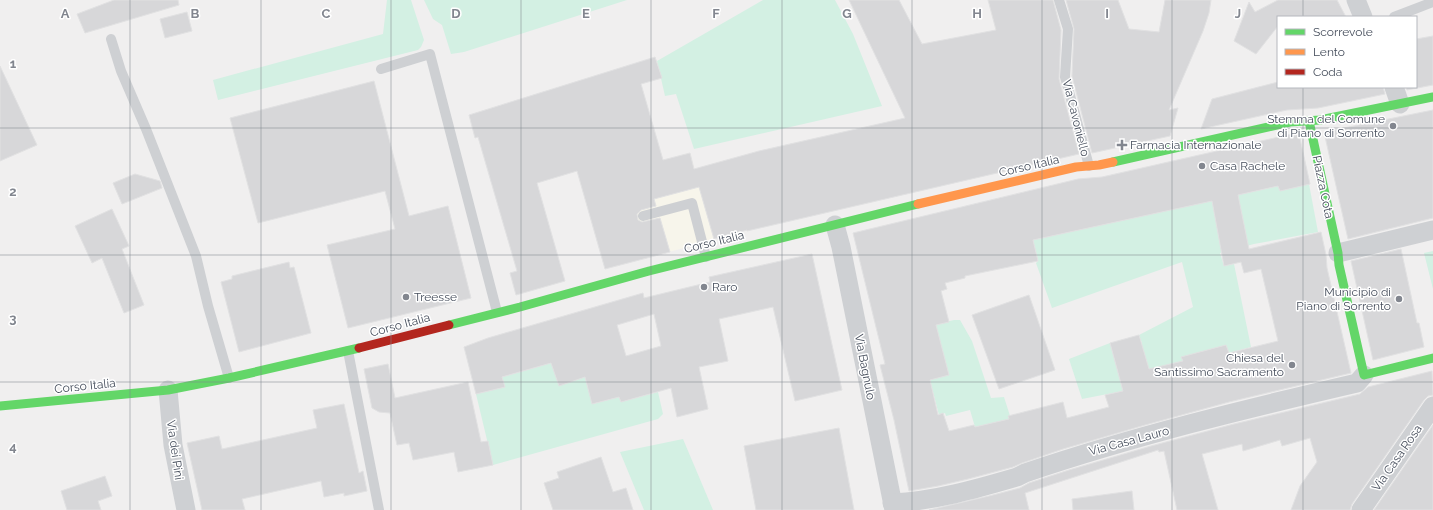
<svg xmlns="http://www.w3.org/2000/svg" width="1433" height="510" font-family="Raleway,sans-serif">
<style>
.commercial{fill:#f7f5eb}
.green{fill:#d3f0e3}
.building{fill:#d7d7d9;stroke:#e1e1e2;fill-rule:evenodd}
.lines{fill:none;stroke-linecap:round;stroke-linejoin:round}
.lane{stroke:#ced0d3;stroke-width:10}
.street{stroke:#ced0d3;stroke-width:19}
.fast{stroke:#63d668;stroke-width:9}
.slow{stroke:#ff974d;stroke-width:9}
.jam{stroke:#b3261e;stroke-width:9}
.grid{fill:none;stroke:#82868f;stroke-width:1;stroke-opacity:0.55}
.poi-dot{fill:#82868f;stroke:#fff;stroke-width:1.5}
.labels{text-anchor:middle;stroke-width:3;stroke-linejoin:round;paint-order:stroke}
.street-label{font-size:12px;fill:#464e5c;stroke:#fff}
.poi-label{font-size:12px;fill:#464e5c;stroke:#fff;text-anchor:start}
.grid-label{font-size:13px;text-anchor:middle;font-weight:bold;fill:#82868f;stroke:#fff;stroke-width:3;stroke-linejoin:round;paint-order:stroke}
</style>
<rect width="100%" height="100%" fill="#f0efef"/>
<!-- commercial -->
<polygon class="commercial" points="690,153 714,240 646,258 622,171"/>
<!-- green -->
<g class="green">
<polygon points="387,0 411,0 424,40 421,47 418,50 218,100 213,80 383,34"/>
<polygon points="424,0 627,0 464,52 451,54 442,25 433,19"/>
<polygon points="763,0 835,0 853,34 882,106 694,149 676,94 665,96 657,61"/>
<polygon points="1309,184 1318,232 1254,244 1220,253 1224,266 1234,264 1251,347 1229,353 1226,345 1182,357 1183,361 1171,364 1145,387 1134,345 1142,343 1139,335 1193,307 1182,262 1052,308 1036,263 1038,261 1033,240 1278,186 1280,191"/>
<polygon points="1433,251 1433,289 1424,253"/>
<polygon points="954,320 960,320 972,341 991,398 1004,397 1011,419 975,427 970,410 946,416 945,413 939,415 930,380 923,327"/>
<polygon points="1110,343 1123,391 1082,399 1069,359"/>
<polygon points="576,349 593,404 619,397 621,402 658,392 663,414 658,419 493,465 476,394 505,387 502,377 541,366 539,360"/>
<polygon points="683,439 713,510 644,510 620,452"/>
</g>
<!-- building -->
<g class="building">
<polygon points="114,0 178,0 179,5 85,33 77,14"/>
<polygon points="849,0 899,0 922,44 996,30 988,0 1053,0 1061,30 1059,79 1079,154 747,231 747,230 714,239 699,187 654,199 656,206 641,210 637,214 638,220 642,222 660,218 670,252 605,269 577,171 537,183 565,281 516,295 510,273 517,271 478,137 475,138 469,115 655,57 662,78 641,84 663,160 690,153 694,169 759,151 905,118"/>
<polygon points="1066,0 1118,0 1129,29 1159,32 1165,0 1211,0 1209,13 1203,31 1169,110 1178,108 1170,136 1092,153 1072,76 1074,29"/>
<polygon points="1278,0 1337,0 1346,17 1278,17 1278,26 1256,54 1234,41 1249,2 1255,12"/>
<polygon points="187,12 192,31 165,38 160,19"/>
<polygon points="1433,36 1433,85 1407,90 1406,87 1416,87 1416,39"/>
<polygon points="0,66 37,145 0,161"/>
<polygon points="374,81 409,216 448,206 471,298 348,328 327,245 395,229 385,191 258,223 230,118"/>
<polygon points="1278,82 1278,87 1383,87 1385,94 1318,108 1287,110 1201,129 1212,99"/>
<polygon points="1433,110 1433,218 1348,239 1324,132"/>
<path d="M1292 134H1299L1310 184 1280 191 1278 186 1238 195 1249 249 1321 232 1326 255 1327 268 1351 373 1229 402 1145 425 1063 449 1022 463 1013 467 968 479 938 486 909 491 894 420 880 365 885 364 853 233 1078 179 1102 177ZM1212 201 1224 266 1241 262 1244 273 1261 269 1278 341 1229 353 1226 345 1181 357 1183 361 1149 369 1139 335 1110 343 1123 391 1105 395 1109 407 1067 418 1063 402 1008 416 1009 419 975 427 974 425 949 431 943 413 938 415 930 380 949 375 936 325 949 322 941 291 947 289 945 283 965 278V276L1038 261 1033 240Z"/>
<polygon points="135,174 160,181 162,188 122,204 113,183"/>
<polygon points="112,209 129,246 122,249 144,305 124,313 102,258 92,263 75,226"/>
<polygon points="1401,249 1417,323 1419,323 1424,347 1373,360 1351,261"/>
<path d="M812 254 842 390 795 401 773 307 719 319 728 361 699 367 708 409 677 417 671 388 621 402 619 397 592 404 585 377 559 386 551 363 502 377 505 387 476 394 464 347 488 338 643 293 644 298 710 282 709 277ZM654 314 661 346 626 356 617 325Z"/>
<polygon points="289,262 290,268 294,267 311,333 239,352 221,282 232,279 232,276"/>
<polygon points="1029,295 1055,370 999,389 972,315"/>
<polygon points="388,364 395,398 468,382 481,442 488,441 493,465 458,472 454,452 413,460 409,443 397,445 390,413 379,412 372,408 364,369"/>
<polygon points="1432,371 1433,395 1428,396 1424,400 1352,504 1350,510 1291,510 1300,486 1317,462 1310,438 1282,446 1280,440 1243,451 1242,444 1202,454 1218,510 1177,510 1164,451 1159,452 1158,450 1025,493 1029,510 929,510 989,496 1020,488 1029,483 1069,470 1151,446 1234,424 1360,394 1368,387"/>
<polygon points="344,404 359,473 363,471 367,491 344,496 344,493 324,497 321,481 242,499 245,510 202,510 187,443 219,436 222,449 317,428 313,410"/>
<polygon points="1433,425 1433,510 1374,510"/>
<polygon points="839,428 854,510 756,510 744,446"/>
<polygon points="601,457 613,492 626,488 633,510 553,510 544,483 559,478 557,472"/>
<polygon points="105,476 112,496 98,501 101,510 67,510 61,491"/>
<polygon points="1132,491 1134,510 1073,510 1072,499"/>
</g>
<g class="lines">
<!-- lane -->
<g class="lane">
<polyline points="1059,0 1068,29 1065,77 1089,166"/>
<polyline points="1394,17 1433,2"/>
<polyline points="111,39 121,71 146,129 196,256 208,306 229,378"/>
<polyline points="381,69 430,54 497,312"/>
<polyline points="643,216 692,203 706,257"/>
<polyline points="348,351 379,510"/>
</g>
<!-- street -->
<g class="street">
<polyline points="1356,0 1363,17"/>
<polyline points="1394,87 1400,104"/>
<polyline points="835,225 841,247 894,510"/>
<polyline points="1338,253 1433,230"/>
<polyline points="168,390 173,445 186,510"/>
<path d="M892 503C935 501 976 489 1017 477L1025 473C1134 436 1245 409 1357 383L1364 375"/>
<polyline points="1361,510 1433,406"/>
</g>
<!-- fast -->
<g class="fast">
<polyline points="1309,121 1338,253 1339,265 1364,375 1433,358"/>
<polyline points="1113,162 1290,122 1320,120 1433,97"/>
<polyline points="449,325 520,307 649,271 918,204"/>
<polyline points="0,406 168,390 229,378 359,348"/>
</g>
<!-- slow -->
<polyline class="slow" points="918,204 1076,167 1099,165 1113,162"/>
<!-- jam -->
<polyline class="jam" points="359,348 449,325"/>
</g>
<!-- grid -->
<path class="grid" d="M130 0V510M261 0V510M391 0V510M521 0V510M651 0V510M782 0V510M912 0V510M1042 0V510M1172 0V510M1303 0V17M1303 87V510M0 128H1433M0 255H1433M0 382H1433"/>
<!-- markers -->
<g class="poi-dot">
<circle cx="1393" cy="126" r="4"/>
<path d="M1120 139h4v4h4v4h-4v4h-4v-4h-4v-4h4z"/>
<circle cx="1202" cy="166" r="4"/>
<circle cx="704" cy="287" r="4"/>
<circle cx="406" cy="297" r="4"/>
<circle cx="1399" cy="299" r="4"/>
<circle cx="1292" cy="365" r="4"/>
</g>
<g class="labels">
<!-- street labels -->
<g class="street-label">
<text transform="translate(1076 118) rotate(76)" y="4">Via Cavoniello</text>
<text transform="translate(1029 166) rotate(-13)" y="4">Corso Italia</text>
<text transform="translate(1323 187) rotate(78)" y="4">Piazza Cota</text>
<text transform="translate(714 242) rotate(-14)" y="4">Corso Italia</text>
<text transform="translate(400 325) rotate(-15)" y="4">Corso Italia</text>
<text transform="translate(865 367) rotate(79)" y="4">Via Bagnulo</text>
<text transform="translate(85 386) rotate(-6)" y="4">Corso Italia</text>
<text transform="translate(1129 441) rotate(-15)" y="4">Via Casa Lauro</text>
<text transform="translate(175 450) rotate(82)" y="4">Via dei Pini</text>
<text transform="translate(1397 458) rotate(-55)" y="4">Via Casa Rosa</text>
</g>
<!-- poi labels -->
<g class="poi-label">
<text x="1385" y="123" text-anchor="end">Stemma del Comune<tspan x="1385" dy="14">di Piano di Sorrento</tspan></text>
<text x="1130" y="149">Farmacia Internazionale</text>
<text x="1210" y="170">Casa Rachele</text>
<text x="712" y="291">Raro</text>
<text x="1391" y="296" text-anchor="end">Municipio di<tspan x="1391" dy="14">Piano di Sorrento</tspan></text>
<text x="414" y="301">Treesse</text>
<text x="1284" y="362" text-anchor="end">Chiesa del<tspan x="1284" dy="14">Santissimo Sacramento</tspan></text>
</g>
</g>
<g class="grid-label">
<text x="65" y="18">A</text>
<text x="195" y="18">B</text>
<text x="326" y="18">C</text>
<text x="456" y="18">D</text>
<text x="586" y="18">E</text>
<text x="716" y="18">F</text>
<text x="847" y="18">G</text>
<text x="977" y="18">H</text>
<text x="1107" y="18">I</text>
<text x="1238" y="18">J</text>
<text x="13" y="68">1</text>
<text x="13" y="196">2</text>
<text x="13" y="323">3</text>
<text x="13" y="451">4</text>
</g>
<!-- legend -->
<rect x="1277" y="16" width="140" height="72" fill="#ffffff" stroke="#b5b8be"/>
<rect x="1285" y="29" width="20" height="6" fill="#63d668" stroke="#b5b8be"/>
<text x="1313" y="36" font-size="12" fill="#464e5c">Scorrevole</text>
<rect x="1285" y="49" width="20" height="6" fill="#ff974d" stroke="#b5b8be"/>
<text x="1313" y="56" font-size="12" fill="#464e5c">Lento</text>
<rect x="1285" y="69" width="20" height="6" fill="#b3261e" stroke="#b5b8be"/>
<text x="1313" y="76" font-size="12" fill="#464e5c">Coda</text>
</svg>
